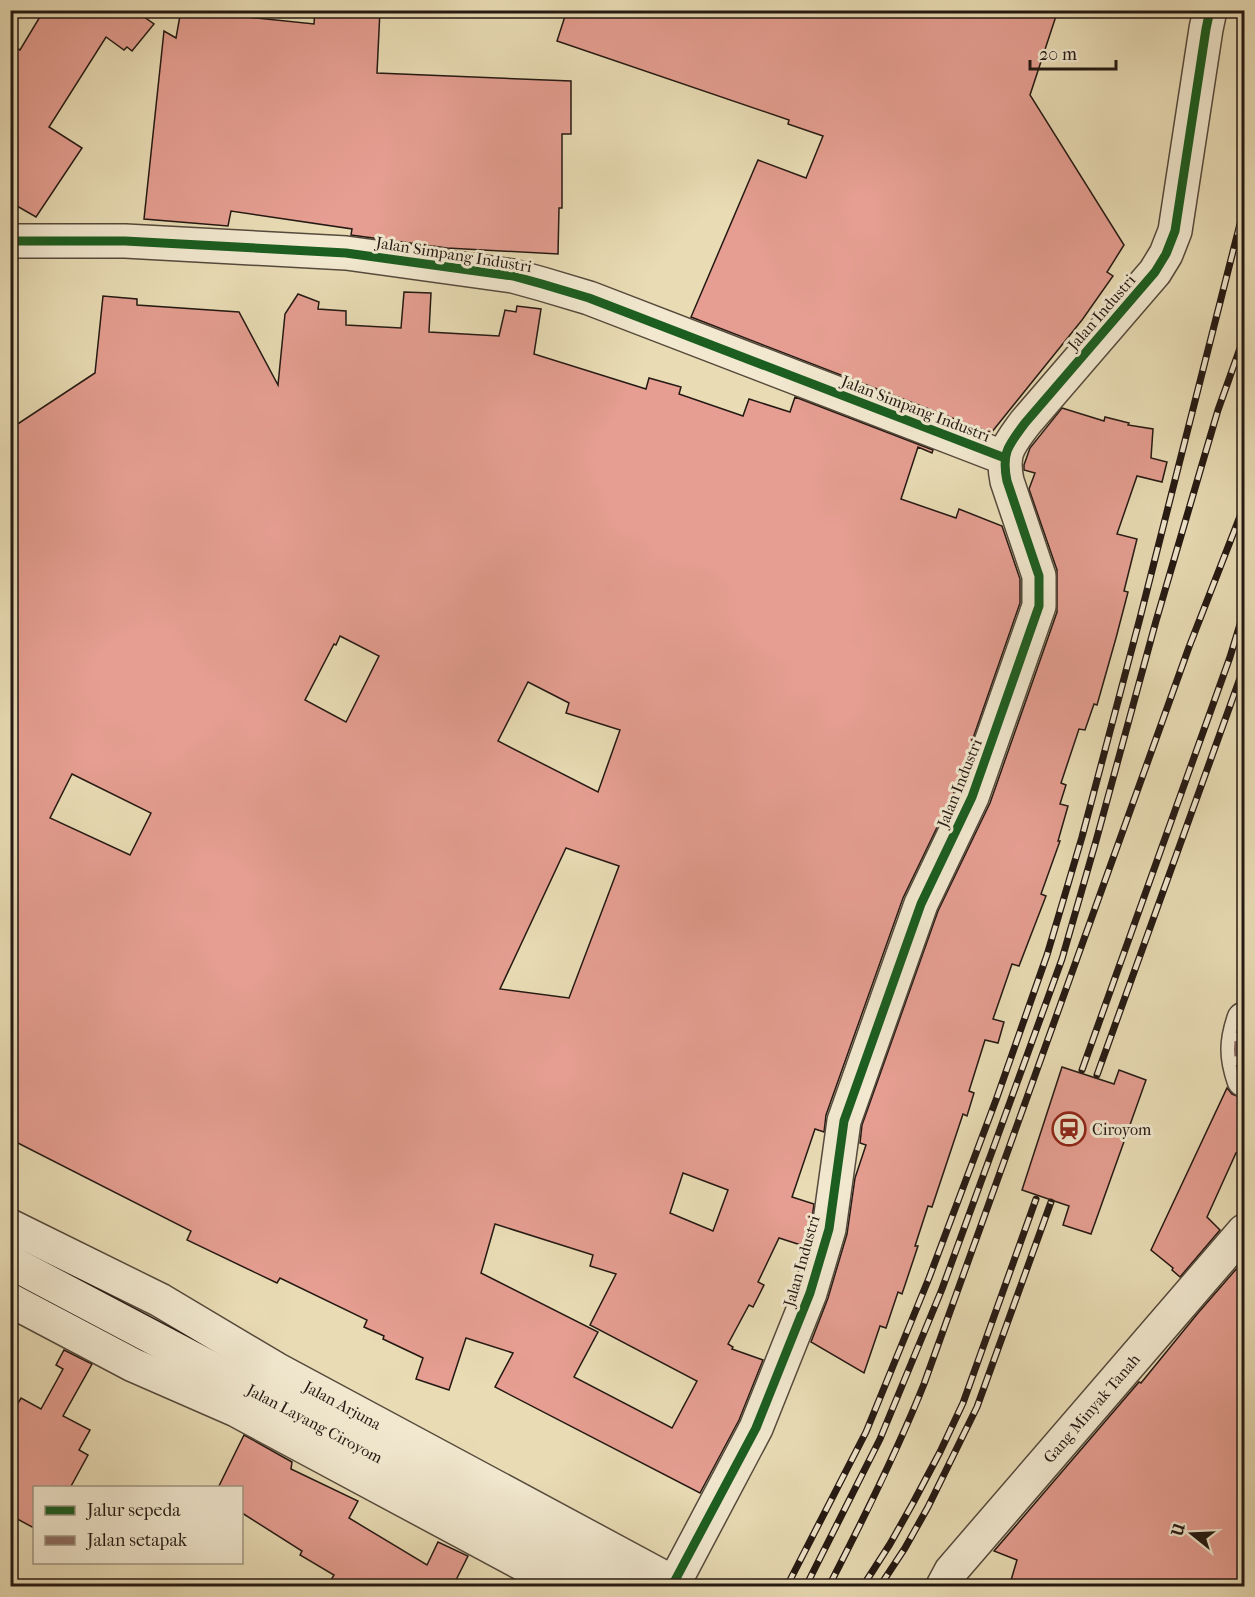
<svg xmlns="http://www.w3.org/2000/svg" width="1255" height="1597" font-family="'IM FELL French Canon',serif">
<style>
.building{fill:#e59e91;stroke:#241913;stroke-width:1.5;fill-rule:evenodd}
.lines{fill:none;stroke-linecap:round;stroke-linejoin:round}
.minor-casing{stroke:#554a3c;stroke-width:36}
.tertiary-casing{stroke:#554a3c;stroke-width:36}
.secondary-casing{stroke:#241913;stroke-width:36}
.minor{stroke:#f1e8cf;stroke-width:33}
.tertiary{stroke:#f1e8cf;stroke-width:33}
.secondary{stroke:#f1e8cf;stroke-width:33}
.rail-casing{stroke:#241913;stroke-width:7}
.rail{stroke:#f1e8cf;stroke-width:4.5;stroke-dasharray:14;stroke-linecap:butt}
.quiet{stroke:#8d6e63;stroke-width:8;stroke-dasharray:15 8;stroke-linecap:butt}
.cycleway-casing{stroke:#f1e8cf;stroke-width:13}
.cycleway{stroke:#1b5e20;stroke-width:9}
.labels{text-anchor:middle;stroke-width:6;stroke-linejoin:round;paint-order:stroke}
.street-label{font-size:16px;fill:#241913;stroke:#f1e8cf}
.poi-label{font-size:16px;fill:#241913;stroke:#f1e8cf;text-anchor:start}
</style>
<rect width="100%" height="100%" fill="#e9dcb5"/>
<filter id="stains"><feTurbulence type="fractalNoise" baseFrequency=".00333" numOctaves="4"/><feColorMatrix values="0 0 0 0 .2 0 0 0 0 .09 0 0 0 0 .02 0 0 0 .5 -.17"/></filter>
<radialGradient id="worn" r=".72"><stop offset=".6" stop-color="#630" stop-opacity="0"/><stop offset="1" stop-color="#630" stop-opacity=".3"/></radialGradient>
<!-- building -->
<g class="building">
<polygon points="44,10 134,10 154,24 132,51 127,47 124,50 106,37 49,127 82,148 36,217 10,202 10,45 20,50"/>
<polygon points="181,10 314,24 315,10 380,10 377,73 571,81 571,134 562,134 562,208 559,208 558,254 447,248 351,235 352,229 231,211 228,226 144,219 164,31 176,38"/>
<polygon points="567,10 1058,10 1030,95 1124,245 1107,272 1113,276 1082,320 991,433 691,317 758,160 806,178 823,136 788,124 789,120 557,41"/>
<path d="M404 292 431 293 429 332 499 336 505 310 516 312 517 306 541 309 534 354 646 389 649 378 681 387 679 394 743 416 749 399 790 412 795 397 933 450 932 453 918 447 901 499 956 518 959 509 1002 526 1020 579V603L955 790 903 898 826 1115 824 1132 815 1129 792 1197 814 1204 811 1225 804 1246 779 1238 758 1282 764 1285 753 1307 749 1305 728 1344 733 1347 732 1349 763 1360 739 1420 700 1493 495 1387 513 1353 466 1338 449 1390 416 1379 423 1358 383 1339 384 1336 364 1327 367 1320 280 1278 277 1283 187 1240 191 1231 10 1139V429L95 373 103 296 137 299V305L239 312 278 385 285 314 298 294 319 302 318 309 346 311V325L401 328ZM340 636 379 656 346 722 305 700 334 644 336 645ZM528 682 569 703 566 713 620 730 598 792 498 741ZM72 774 151 813 130 855 50 818ZM566 848 619 866 569 998 500 989ZM683 1173 728 1190 713 1231 670 1213ZM495 1224 593 1255 590 1266 616 1274 590 1325 697 1381 672 1428 574 1377 598 1332 481 1273Z"/>
<polygon points="1062,408 1104,421 1105,417 1129,423 1128,425 1153,429 1151,458 1167,462 1162,482 1137,476 1117,534 1137,539 1124,591 1128,592 1116,638 1097,705 1094,704 1085,730 1079,729 1061,783 1066,785 1060,804 1068,806 1058,841 1060,841 1041,894 1046,896 1019,966 1012,964 993,1019 1004,1022 998,1043 985,1040 969,1091 974,1093 967,1116 963,1114 932,1207 928,1206 915,1246 918,1246 902,1294 898,1292 886,1328 880,1326 864,1373 811,1342 828,1298 847,1234 855,1178 866,1145 860,1143 862,1125 938,911 990,803 1057,612 1057,570 1029,489 1035,473 1024,470 1024,465 1030,448"/>
<polygon points="1062,1067 1114,1084 1119,1070 1146,1080 1091,1234 1063,1225 1069,1206 1022,1190"/>
<polygon points="1227,1088 1232,1094 1245,1099 1245,1156 1236,1153 1207,1217 1220,1230 1180,1277 1172,1270 1173,1268 1151,1250"/>
<polygon points="1245,1259 1245,1587 1009,1587 1017,1560 994,1551 1139,1382 1141,1383 1198,1313"/>
<polygon points="64,1350 92,1364 63,1416 90,1430 79,1450 88,1455 70,1488 34,1488 34,1528 10,1515 10,1416 21,1398 41,1409 63,1369 56,1365"/>
<polygon points="244,1435 292,1462 291,1469 358,1501 349,1518 427,1565 438,1542 468,1556 455,1582 462,1587 327,1587 334,1575 300,1555 302,1551 242,1513 242,1488 218,1488"/>
</g>
<g class="lines">
<defs>
<g id="minor">
<polyline points="10,241 125,241 346,253 513,276 542,284 589,298 1005,458"/>
<path d="M1244 1019C1236 1042 1236 1057 1244 1080"/>
<path d="M674 1583 756 1428 810 1293 829 1229 844 1121 921 904 972 797 1039 606V576L1007 481C1001 452 1009 445 1025 423L1155 272 1166 254 1175 231 1206 29 1210 10"/>
<path id="s1" d="M943 1586 951 1571 1244 1231"/>
</g>
<g id="tertiary">
<path id="s2" d="M10 1226 160 1300 276 1369 674 1583 672 1586"/>
<polyline points="10,1300 133,1365 236,1410 564,1586"/>
</g>
<g id="secondary">
<path id="s3" d="M10 1262 553 1549 617 1586"/>
</g>
</defs>
<!-- minor casing -->
<use href="#minor" class="minor-casing"/>
<!-- tertiary casing -->
<use href="#tertiary" class="tertiary-casing"/>
<!-- secondary casing -->
<use href="#secondary" class="secondary-casing"/>
<!-- minor -->
<use href="#minor" class="minor"/>
<!-- tertiary -->
<use href="#tertiary" class="tertiary"/>
<!-- secondary -->
<use href="#secondary" class="secondary"/>
<defs>
<g id="rail">
<polyline points="1082,1070 1230,657 1244,611"/>
<polyline points="1097,1075 1244,667"/>
<polyline points="787,1586 866,1432 929,1278 996,1100 1047,955 1082,837 1140,618 1244,208"/>
<polyline points="806,1586 880,1439 942,1289 1062,959 1096,841 1156,621 1218,410 1244,337"/>
<path d="M829 1586C863 1520 896 1454 924 1384L1189 647 1244 506"/>
<polyline points="863,1586 890,1544 913,1503 940,1452 963,1403 1036,1199"/>
<polyline points="880,1586 905,1548 928,1507 977,1407 1051,1202"/>
</g>
</defs>
<!-- rail casing -->
<use href="#rail" class="rail-casing"/>
<!-- rail -->
<use href="#rail" class="rail"/>
<!-- quiet -->
<path class="quiet" d="M1244 1019C1236 1042 1236 1057 1244 1080"/>
<defs>
<g id="cycleway">
<polyline points="10,241 125,241 346,253 513,276 542,284 589,298 1005,458"/>
<path d="M672 1586 756 1428 810 1293 829 1229 844 1121 921 904 972 797 1039 606V576L1007 481C1001 452 1009 445 1025 423L1155 272 1166 254 1175 231 1206 29 1210 10"/>
</g>
</defs>
<!-- cycleway casing -->
<use href="#cycleway" class="cycleway-casing"/>
<!-- cycleway -->
<use href="#cycleway" class="cycleway"/>
</g>
<!-- icons -->
<defs>
<symbol id="station-ring" viewBox="-11 -11 22 22"><circle r="9.5" fill="#f1e8cf" stroke="#8f2418" stroke-width="1.5"/><path d="M-3-6H3Q5-6 5-4V2Q5 4 3 4L4.5 6H3L1.5 4h-3L-3 6H-4.5L-3 4Q-5 4-5 2V-4Q-5-6-3-6ZM-3.5-4v3h7v-3ZM-3.5 1v1.5H-2V1ZM2 1v1.5H3.5V1Z" fill="#8f2418"/></symbol>
</defs>
<g fill-rule="evenodd">
<use href="#station-ring" x="1050" y="1110" width="38" height="38"/>
</g>
<g class="labels">
<!-- street labels -->
<g class="street-label">
<text transform="translate(454 254) rotate(9)" y="6">Jalan Simpang Industri</text>
<text transform="translate(1101 312) rotate(-49)" y="6">Jalan Industri</text>
<text transform="translate(916 408) rotate(21)" y="6">Jalan Simpang Industri</text>
<text transform="translate(959 783) rotate(-68)" y="6">Jalan Industri</text>
<text transform="translate(801 1261) rotate(-74)" y="6">Jalan Industri</text>
<text dy="6" stroke="none"><textPath href="#s2" startOffset="378">Jalan Arjuna</textPath></text>
<text dy="6" stroke="none"><textPath href="#s1" startOffset="232">Gang Minyak Tanah</textPath></text>
<text dy="6" stroke="none"><textPath href="#s3" startOffset="345">Jalan Layang Ciroyom</textPath></text>
</g>
<!-- poi labels -->
<g class="poi-label">
<text x="1092" y="1135">Ciroyom</text>
</g>
</g>
<!-- margin -->
<rect width="1255" height="1597" fill="none" stroke="#e9dcb5" stroke-width="36"/>
<rect x="12" y="12" width="1231" height="1573" fill="none" stroke="#241913" stroke-width="3"/>
<rect x="18" y="18" width="1219" height="1561" fill="none" stroke="#241913" stroke-width="1.5"/>
<!-- legend -->
<rect x="33" y="1486" width="210" height="78" fill="#f1e8cf" stroke="#9f9584" stroke-width="1.5"/>
<rect x="45" y="1506" width="30" height="9" fill="#1b5e20" stroke="#9f9584" stroke-width="1.5"/>
<text x="87" y="1516" font-size="18" fill="#241913">Jalur sepeda</text>
<rect x="45" y="1536" width="30" height="9" fill="#8d6e63" stroke="#9f9584" stroke-width="1.5"/>
<text x="87" y="1546" font-size="18" fill="#241913">Jalan setapak</text>
<!-- north arrow -->
<g transform="translate(1192 1534) rotate(288)" stroke="#f1e8cf" stroke-width="4.5" paint-order="stroke">
<path d="M0-4.5L10 22L0 15L-10 22Z" fill="#241913"/>
<text y="-9" font-size="16" font-weight="bold" text-anchor="middle" fill="#241913">U</text>
</g>
<!-- scale -->
<path d="M1030 60v9h86v-9" fill="none" stroke="#241913" stroke-width="3"/>
<text x="1039" y="60" font-size="18" fill="#241913" stroke="#f1e8cf" stroke-width="4.5" paint-order="stroke">20 m</text>
<rect width="100%" height="100%" filter="url(#stains)"/>
<rect width="100%" height="100%" fill="url(#worn)"/>
</svg>
